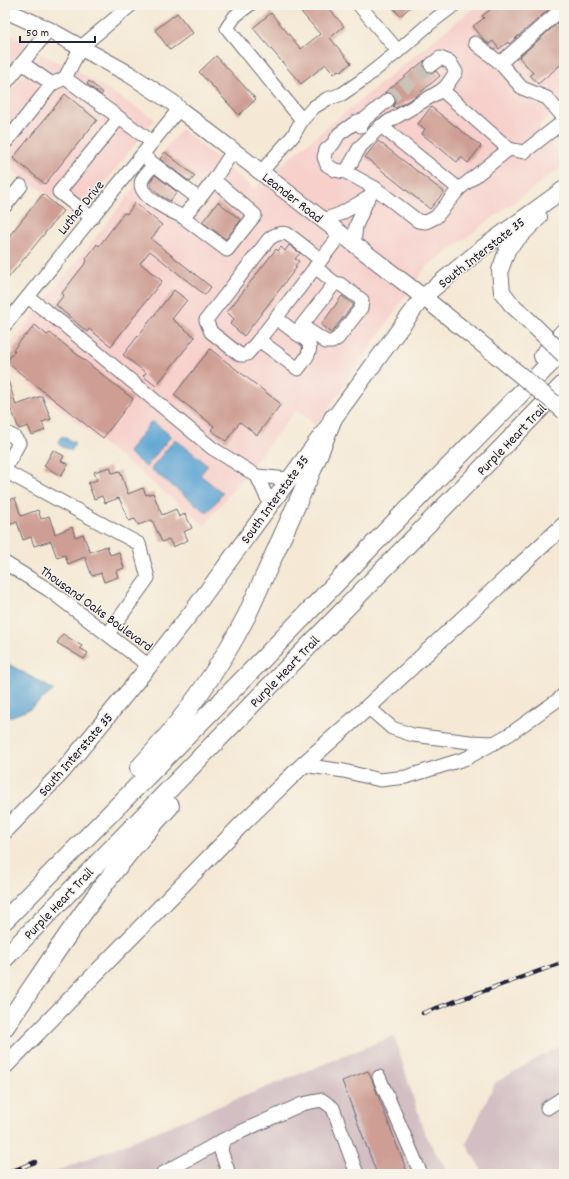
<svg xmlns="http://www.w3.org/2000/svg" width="569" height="1179" font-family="Dekko,sans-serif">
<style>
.built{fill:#f7d0cc}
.industrial{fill:#d2bec3}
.water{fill:#5da4d3;stroke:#406387}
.building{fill:#ce9d93}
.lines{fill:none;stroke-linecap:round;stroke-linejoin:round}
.minor-tunnel{stroke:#cbc1b6;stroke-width:13;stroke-dasharray:13 6;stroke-linecap:butt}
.minor-casing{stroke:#6c6871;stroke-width:15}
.major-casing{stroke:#6c6871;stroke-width:18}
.highway-casing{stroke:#6c6871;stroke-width:20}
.minor{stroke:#fff;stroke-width:13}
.major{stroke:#fff;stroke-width:16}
.highway{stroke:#fff;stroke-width:18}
.rail-casing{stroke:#22223b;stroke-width:4.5}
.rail{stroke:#f7f3e8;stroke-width:3;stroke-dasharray:9;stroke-linecap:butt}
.major-bridge-casing{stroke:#6c6871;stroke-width:18;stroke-linecap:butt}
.major-bridge{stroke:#fff;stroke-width:16}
.labels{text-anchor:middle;stroke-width:3;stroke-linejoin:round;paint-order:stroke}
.street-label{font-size:14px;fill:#22223b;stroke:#f7f3e8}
</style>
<rect width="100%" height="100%" fill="#f7f3e8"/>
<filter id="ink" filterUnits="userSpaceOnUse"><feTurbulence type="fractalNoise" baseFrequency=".025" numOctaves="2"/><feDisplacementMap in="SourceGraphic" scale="8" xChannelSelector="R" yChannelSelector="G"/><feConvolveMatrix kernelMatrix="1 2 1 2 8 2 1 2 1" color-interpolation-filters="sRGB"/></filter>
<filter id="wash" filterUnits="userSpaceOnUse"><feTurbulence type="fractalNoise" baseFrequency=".012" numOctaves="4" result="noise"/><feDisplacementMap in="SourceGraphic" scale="16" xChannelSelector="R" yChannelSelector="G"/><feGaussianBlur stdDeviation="0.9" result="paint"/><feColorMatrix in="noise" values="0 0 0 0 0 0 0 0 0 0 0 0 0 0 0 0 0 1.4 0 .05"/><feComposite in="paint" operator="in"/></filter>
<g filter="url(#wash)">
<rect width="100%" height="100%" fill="#f5e9d5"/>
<!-- built -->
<g class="built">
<polygon points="477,5 564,5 564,104 538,126 564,162 564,165 425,268 316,426 297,409 205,525 5,365 5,352 181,129 254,189 287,160"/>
<polygon points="5,32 27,43 5,70"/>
<polygon points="41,54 81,73 155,119 79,215 20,176 5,163 5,96"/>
</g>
<!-- industrial -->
<g class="industrial">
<polygon points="394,1036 425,1135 449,1174 50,1174"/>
<polygon points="564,1043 564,1174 484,1174 466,1144 495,1083"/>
</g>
<!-- water -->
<g class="water">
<polygon points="152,421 171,436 146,467 128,452"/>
<polygon points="62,436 75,443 71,451 58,444"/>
<polygon points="175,439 208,465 200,475 223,493 207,513 151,469"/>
<polygon points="5,662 54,690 30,709 5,719"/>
</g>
<g id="blocks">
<!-- building -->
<g class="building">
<polygon points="295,5 326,5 344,26 330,38 351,63 341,72 338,70 334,74 326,64 301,84 253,28 271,13 301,49 320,34"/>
<polygon points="391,5 413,5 400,16"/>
<polygon points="496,5 554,5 509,44 508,42 499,49 493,41 489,44 484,40 473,26 484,18 482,16"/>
<polygon points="177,13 193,33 170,50 155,30"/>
<polygon points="564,18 564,62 538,84 530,75 533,73 519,57"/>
<polygon points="216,56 256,99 239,115 199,72"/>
<polygon points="425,60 423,66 425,70 428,72 432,73 436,71 440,76 415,97 395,108 393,106 396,102 396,99 394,95 390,92 384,93"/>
<polygon points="89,81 103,93 101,95 87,84"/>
<polygon points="65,94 97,120 45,184 13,158"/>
<polygon points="431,107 481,146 468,163 461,157 457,162 422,134 425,129 418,124"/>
<polygon points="378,141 444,192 430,209 365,157"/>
<polygon points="165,152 195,176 190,182 160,159"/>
<polygon points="155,175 177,192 170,201 161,196 151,187 150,182"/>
<polygon points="43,194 63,211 5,282 5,241"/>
<polygon points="218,202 241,220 226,239 202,222"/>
<polygon points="135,203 162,225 151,239 211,287 205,295 150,251 140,263 162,281 111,346 89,329 87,332 56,305 64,295 62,293 87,261 86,259 97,244 99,246 124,213 127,214"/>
<polygon points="289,245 300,253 295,259 299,261 295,266 297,267 244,336 230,324 234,319 227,312 276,249 278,251 281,247 285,251"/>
<polygon points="174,290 187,300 172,319 195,337 156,386 143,376 146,373 123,355"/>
<polygon points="342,296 353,304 353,305 331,333 321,325"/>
<polygon points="35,325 47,335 50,333 133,399 103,438 6,362 15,351 13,350 25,335 26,336"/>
<polygon points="210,349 281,404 257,435 240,422 226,441 211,430 214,426 174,395"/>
<polygon points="7,377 16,405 42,396 51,419 42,422 45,430 32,435 28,426 19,429 12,411 5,413 5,378"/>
<polygon points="53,450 64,456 61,461 68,464 61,476 44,466"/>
<polygon points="110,467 112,473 120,471 128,494 143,488 146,495 153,493 162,515 176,509 179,517 185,514 192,528 184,532 188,540 173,547 169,539 162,542 152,520 138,525 135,519 129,521 119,498 105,503 102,496 94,499 88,483 97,480 94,472"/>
<polygon points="15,498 21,516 38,510 41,519 49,516 55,534 72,527 75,537 83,534 90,552 107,546 110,555 119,552 124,568 116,571 118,577 104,582 101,573 92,576 85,557 68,564 65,555 57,558 51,541 34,546 31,537 23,540 17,522 5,526 5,501"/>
<polygon points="63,634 82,646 80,648 88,653 84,659 57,643"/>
<polygon points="368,1071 372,1080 408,1174 377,1174 342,1081"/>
</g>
</g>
</g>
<g filter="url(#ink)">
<use href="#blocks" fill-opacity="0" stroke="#6c6871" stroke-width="1"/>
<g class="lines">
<!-- minor-tunnel -->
<polyline class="minor-tunnel" points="388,100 431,65"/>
<defs>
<g id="minor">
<polyline points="249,5 235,16 227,28 302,120"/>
<polyline points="359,5 398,51"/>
<polyline points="475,43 500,63 522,88 547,98 564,118"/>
<polyline points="22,63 52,84 65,78 152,142"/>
<polyline points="500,63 564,7"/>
<polyline points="65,78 81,47 131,5"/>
<polyline points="5,84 49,30"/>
<polyline points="442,90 509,149 459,189"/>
<polyline points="365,119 356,122 339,134 333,144 326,150 324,157 327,165 335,170 346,172 375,188"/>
<polyline points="361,126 365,119 388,100"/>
<polyline points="5,141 6,142 52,84"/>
<polyline points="509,149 524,152 564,121"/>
<polyline points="142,155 199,199 214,180 233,151"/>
<path d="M154 165C150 169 144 175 142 180 135 196 173 212 183 217"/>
<polyline points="261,172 293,136 302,120 314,107 327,99 342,94 361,81 396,53 429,24 454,5"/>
<polyline points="346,172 360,147 381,126 442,90 447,85 456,72 450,62 440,58 431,65"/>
<polyline points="199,199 183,217 227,250 255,215 214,180"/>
<polyline points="5,206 21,186"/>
<polyline points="92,218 59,192 119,118"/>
<polyline points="323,220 340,214 368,198"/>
<polyline points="354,244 356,226 368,198 375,188 418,221 426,222 436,217 459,189 381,126"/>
<path d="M321 260C315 256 292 236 287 234 280 232 274 235 269 239L206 320 211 332 240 355H244L247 354 259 340 341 234"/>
<polyline points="28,297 63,324 212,448 257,476"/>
<polyline points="276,318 296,333 335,283 315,267"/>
<polyline points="5,325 179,109"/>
<polyline points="302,326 326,342 332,342 338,338 361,308 362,300 340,284 335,283"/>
<path d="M259 340 298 369C303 362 315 350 307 341 304 338 300 336 296 333"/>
<polyline points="5,432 14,437 19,443 5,469"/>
<polyline points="5,471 139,544 148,578 108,634"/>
<polyline points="270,504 257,476 288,479"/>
<polyline points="5,563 49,590 149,666"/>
<polyline points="368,707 392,728 413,735 470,742 493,743"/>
<polyline points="303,765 344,771 380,780 406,777 467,758 510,734 559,699 564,694"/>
<polyline points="379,1077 421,1174"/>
<polyline points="547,1108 564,1097"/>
<polyline points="162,1174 223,1140"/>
<polyline points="229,1174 221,1151 223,1140 302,1104 322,1100 333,1108 357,1174"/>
</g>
<g id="major">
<polyline points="5,10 49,30 129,74 173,103 179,109 423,297 497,356"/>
<polyline points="521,313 512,305 502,292 500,270 508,248 539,217"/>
<polyline points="5,831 62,772 149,666 191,613 423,297 481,249 564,189"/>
<polyline points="5,1066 240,826 303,765 368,707 564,525"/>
</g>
<g id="highway">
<polyline points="543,356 564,332"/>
<path d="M139 768C182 722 218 671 247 615L313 468 333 418"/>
<polyline points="5,920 259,663 424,492 564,349"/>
<polyline points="5,958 564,384"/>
<path d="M5 1027C57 951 106 873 170 806"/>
</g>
</defs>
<!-- minor casing -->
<use href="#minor" class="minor-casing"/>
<!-- major casing -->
<use href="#major" class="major-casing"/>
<!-- highway casing -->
<use href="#highway" class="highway-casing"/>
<!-- minor -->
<use href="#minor" class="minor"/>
<!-- major -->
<use href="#major" class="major"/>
<!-- highway -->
<use href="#highway" class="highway"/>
<defs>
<g id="rail">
<polyline points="423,1013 564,962"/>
<polyline points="5,1174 35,1162"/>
</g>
</defs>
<!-- rail casing -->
<use href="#rail" class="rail-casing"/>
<!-- rail -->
<use href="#rail" class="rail"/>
<defs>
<g id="major-bridge">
<polyline points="521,313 564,355"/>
<polyline points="497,356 564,411"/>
</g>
</defs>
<!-- major-bridge casing -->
<use href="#major-bridge" class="major-bridge-casing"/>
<!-- major-bridge -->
<use href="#major-bridge" class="major-bridge"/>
</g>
</g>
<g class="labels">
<!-- street labels -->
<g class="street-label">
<text transform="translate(293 197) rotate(38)" y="5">Leander Road</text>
<text transform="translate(80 207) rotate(-51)" y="5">Luther Drive</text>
<text transform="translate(481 252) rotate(-38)" y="5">South Interstate 35</text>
<text transform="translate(511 439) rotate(-46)" y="5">Purple Heart Trail</text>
<text transform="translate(274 499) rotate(-54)" y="5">South Interstate 35</text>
<text transform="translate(97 608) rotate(36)" y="5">Thousand Oaks Boulevard</text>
<text transform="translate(284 671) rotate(-46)" y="5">Purple Heart Trail</text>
<text transform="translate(75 754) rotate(-49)" y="5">South Interstate 35</text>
<text transform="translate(58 903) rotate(-46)" y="5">Purple Heart Trail</text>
</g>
</g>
<!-- margin -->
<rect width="569" height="1179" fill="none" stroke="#f7f3e8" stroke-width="20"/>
<!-- scale -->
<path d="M20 36v6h75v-6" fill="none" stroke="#22223b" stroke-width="2"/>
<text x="26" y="36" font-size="12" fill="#22223b" stroke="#f7f3e8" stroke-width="3" paint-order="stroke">50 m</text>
</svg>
